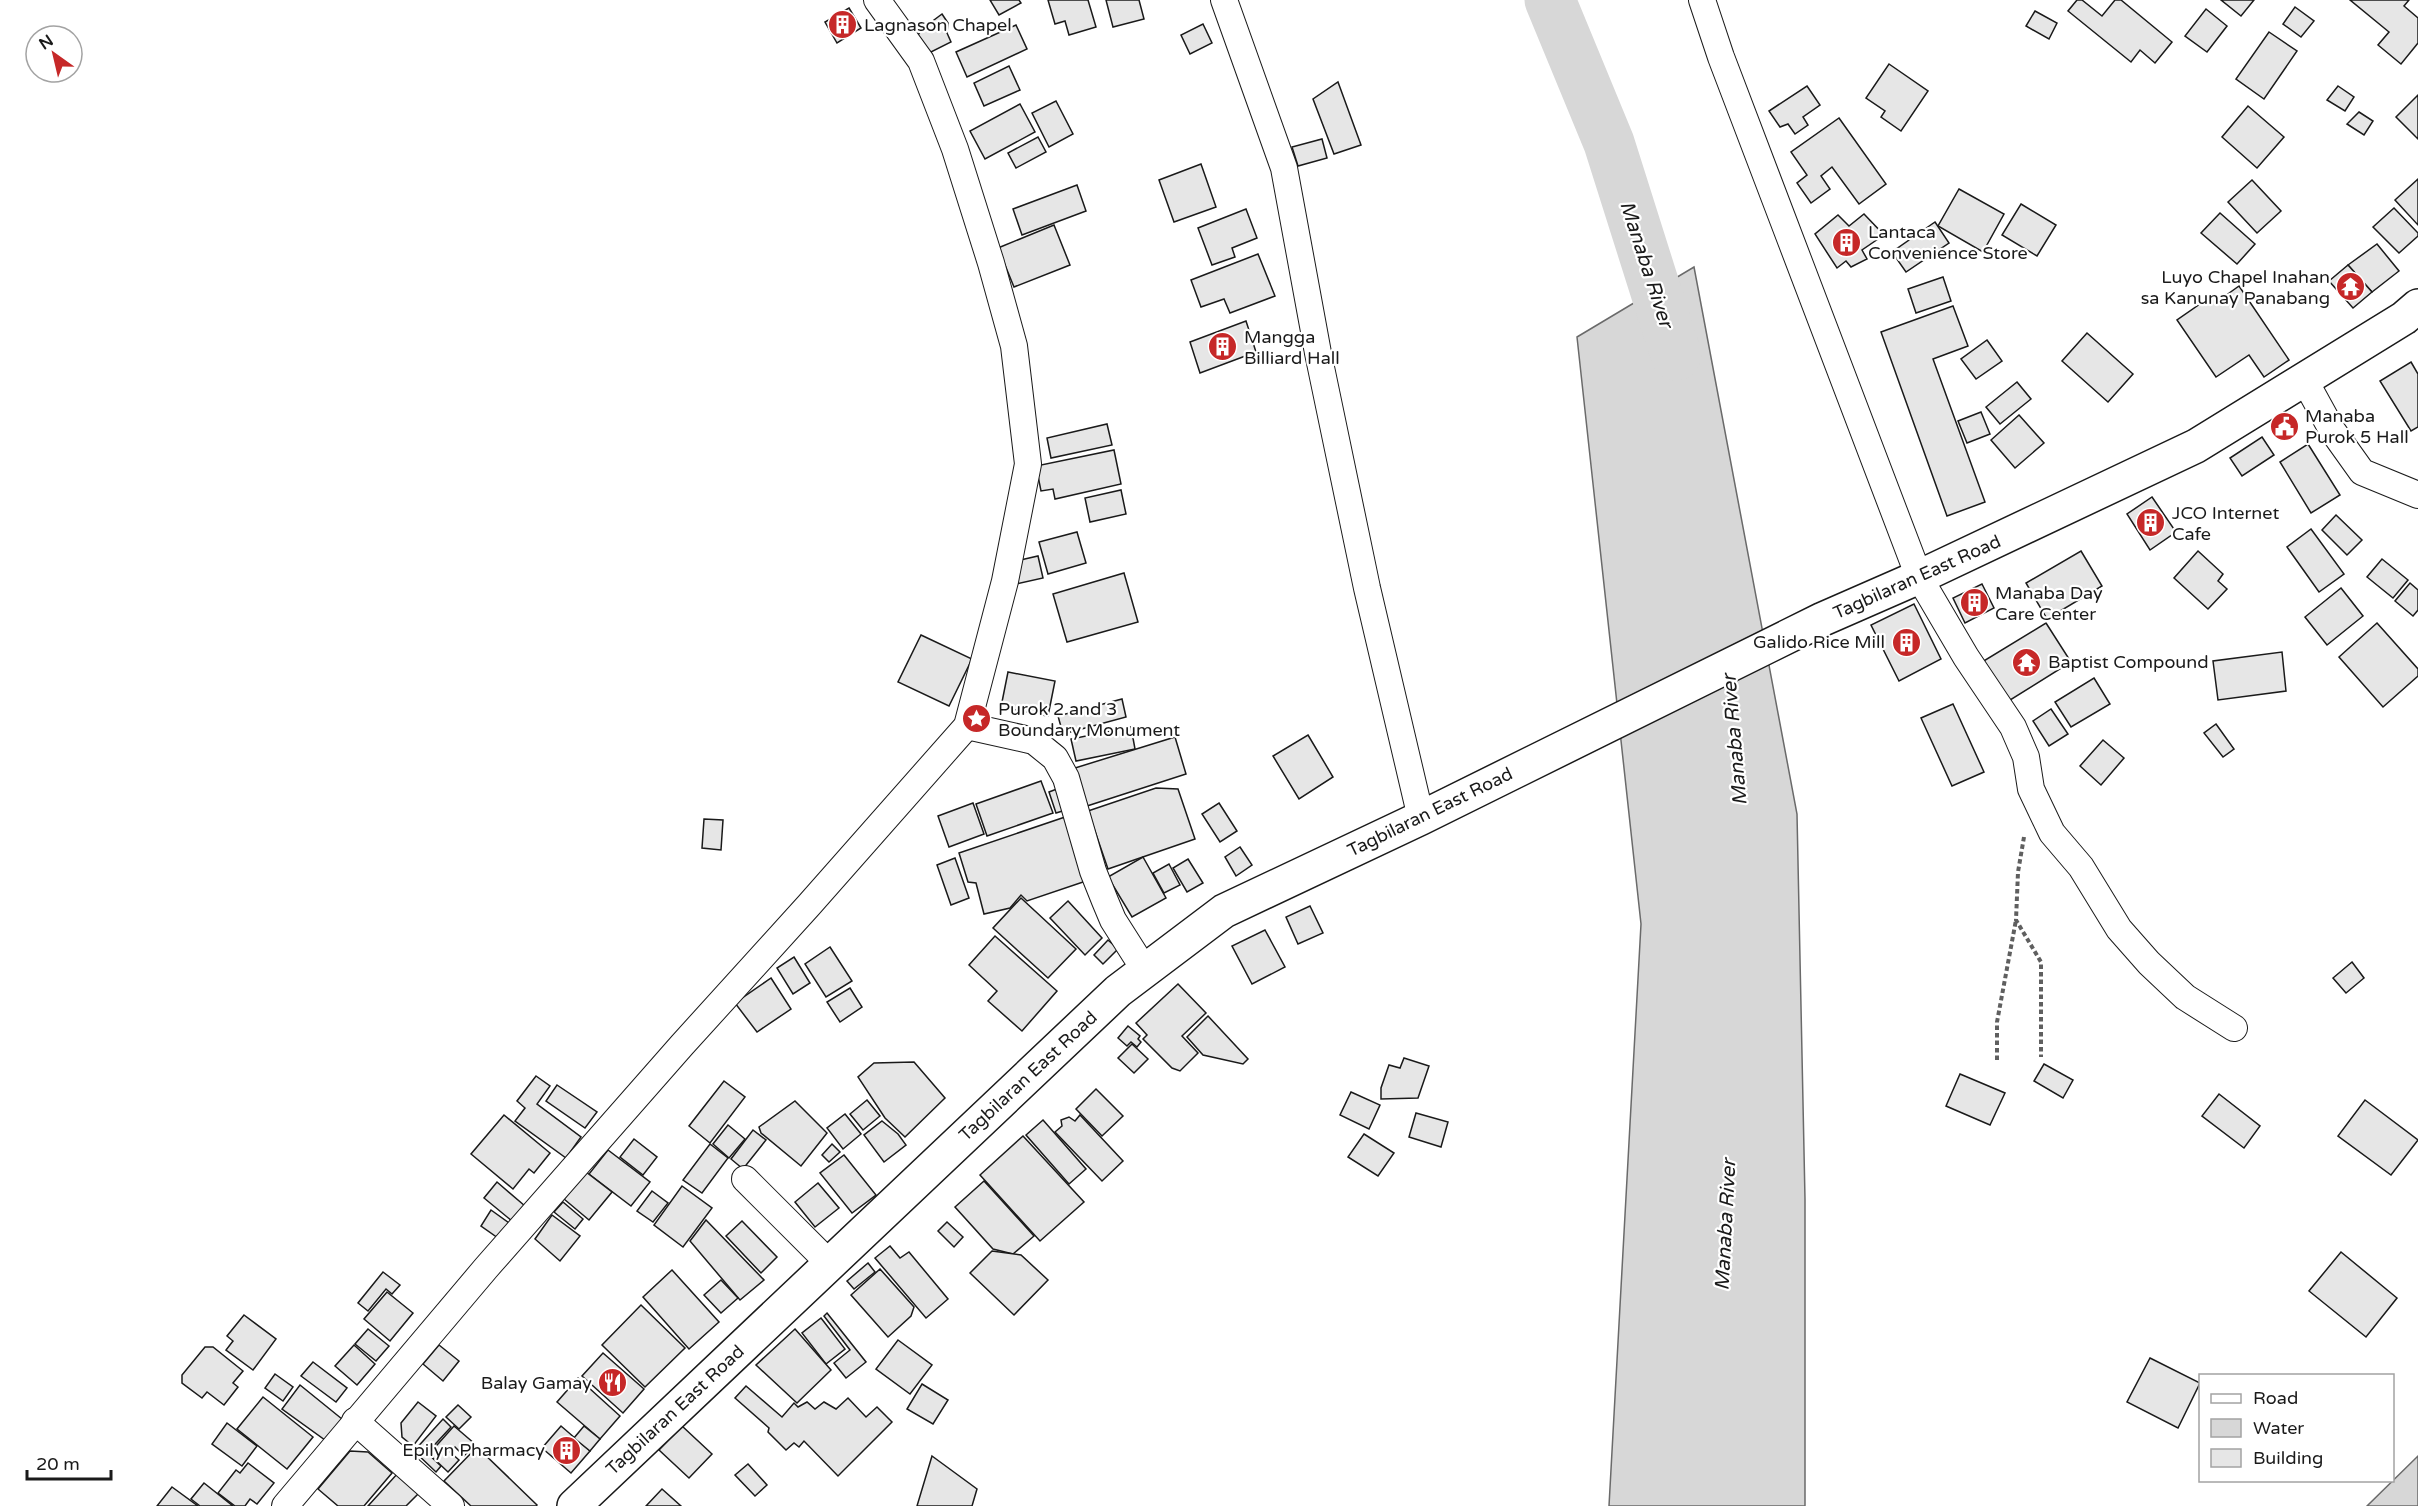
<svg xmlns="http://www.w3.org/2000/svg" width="2418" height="1506" font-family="'Varela Round',sans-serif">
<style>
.water{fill:#d7d7d7;stroke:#6a6a6a;stroke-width:1.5}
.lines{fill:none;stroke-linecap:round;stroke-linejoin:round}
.river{stroke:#d7d7d7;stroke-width:51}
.building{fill:#e6e6e6;stroke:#1a1a1a;stroke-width:1.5}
.minor-casing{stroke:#1a1a1a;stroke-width:28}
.primary-casing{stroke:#1a1a1a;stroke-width:36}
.path{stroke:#5f5f5f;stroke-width:4;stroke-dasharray:4.5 3;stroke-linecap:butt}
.minor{stroke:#fff;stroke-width:26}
.primary{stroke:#fff;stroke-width:33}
.labels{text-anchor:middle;stroke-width:4.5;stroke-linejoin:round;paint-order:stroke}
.poi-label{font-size:18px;fill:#1a1a1a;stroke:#fff;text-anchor:start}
.street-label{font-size:18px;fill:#1a1a1a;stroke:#fff}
.water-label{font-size:20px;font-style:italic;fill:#1a1a1a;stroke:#fff}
</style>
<rect width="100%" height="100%" fill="#fff"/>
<!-- water -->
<g class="water">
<polygon points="1694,267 1797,814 1805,1199 1805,1506 1609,1506 1641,924 1577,337"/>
<polygon points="2418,1456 2418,1506 2367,1506"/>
</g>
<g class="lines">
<!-- river -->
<polyline class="river" points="1550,0 1609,143 1676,355"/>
</g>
<!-- building -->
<g class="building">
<polygon points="990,0 1019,0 1021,3 999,15"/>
<polygon points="1048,0 1088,0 1096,27 1069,35 1065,21 1055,24"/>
<polygon points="1106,0 1139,0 1144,19 1113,27"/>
<polygon points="2077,0 2082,0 2102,16 2115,0 2121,0 2172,42 2155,63 2140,50 2131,62 2068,11"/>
<polygon points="2221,0 2254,0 2241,16"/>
<polygon points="2350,0 2409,0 2404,6 2418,18 2418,43 2401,64 2378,45 2389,32"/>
<polygon points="2295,7 2314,21 2301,37 2283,24"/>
<polygon points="849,8 861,28 837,43 825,22"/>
<polygon points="2206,9 2227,26 2207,52 2185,36"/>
<polygon points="2035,11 2057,23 2049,39 2026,26"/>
<polygon points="942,14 948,23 947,33 951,42 927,54 918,35 922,29"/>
<polygon points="1203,24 1212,43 1190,54 1181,35"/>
<polygon points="1016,25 1027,49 967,77 956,52"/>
<polygon points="2269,32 2297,51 2264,99 2236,79"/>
<polygon points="1889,64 1928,91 1901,131 1881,117 1885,111 1866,98"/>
<polygon points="1009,66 1020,90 984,106 974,83"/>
<polygon points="1338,82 1361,145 1334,154 1313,99"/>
<polygon points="1807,86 1820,105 1803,117 1808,125 1795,134 1788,124 1780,127 1769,111"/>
<polygon points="2338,86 2354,97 2345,111 2327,100"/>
<polygon points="2418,95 2418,139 2396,117"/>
<polygon points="1056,101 1073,134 1049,147 1032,113"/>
<polygon points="1020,104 1035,132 985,159 970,131"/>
<polygon points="2248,106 2284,137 2257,168 2222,137"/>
<polygon points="2359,112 2373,121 2364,135 2347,124"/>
<polygon points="1839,118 1886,184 1859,204 1832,167 1821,176 1830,189 1811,203 1797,183 1807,175 1791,152"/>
<polygon points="1038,137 1046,152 1016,168 1008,153"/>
<polygon points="1322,139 1327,158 1298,166 1292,147"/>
<polygon points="1201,164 1216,207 1174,222 1159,180"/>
<polygon points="2418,179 2418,225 2395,200"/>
<polygon points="2252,180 2281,211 2257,233 2228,202"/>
<polygon points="1077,185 1086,211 1022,235 1013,209"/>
<polygon points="1959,189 2004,214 1983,252 1938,226"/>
<polygon points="2021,204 2056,225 2037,256 2002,235"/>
<polygon points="2394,208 2418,233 2418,236 2399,253 2373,227"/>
<polygon points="1246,209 1257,238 1232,248 1235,257 1212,265 1198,228"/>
<polygon points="2220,213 2255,244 2237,264 2201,233"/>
<polygon points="1864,214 1884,235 1862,250 1867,259 1851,267 1846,261 1837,268 1815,234 1838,215 1849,226"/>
<polygon points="1935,222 1949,243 1906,272 1892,252"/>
<polygon points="1054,225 1070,265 1014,287 998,248"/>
<polygon points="2377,244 2399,271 2372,292 2348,265"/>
<polygon points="1258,254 1275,296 1230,313 1224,299 1201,307 1191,280"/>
<polygon points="2348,265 2372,292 2353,308 2329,281"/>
<polygon points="1943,277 1951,301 1916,313 1908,289"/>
<polygon points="2239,286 2289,360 2264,377 2249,355 2216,377 2177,320 2213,295 2218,301"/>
<polygon points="1953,306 1968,346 1933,359 1985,502 1947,516 1881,332"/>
<polygon points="1246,321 1256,352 1200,373 1190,342"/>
<polygon points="2087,333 2133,374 2108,402 2062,361"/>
<polygon points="1987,340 2002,361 1976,379 1961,359"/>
<polygon points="2411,362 2418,374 2418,427 2411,431 2380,381"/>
<polygon points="2017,382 2031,399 2000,424 1986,407"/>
<polygon points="1981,412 1990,434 1967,443 1958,421"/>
<polygon points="2019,415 2044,443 2015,468 1991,440"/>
<polygon points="1107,424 1112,445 1051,458 1047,438"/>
<polygon points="2262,437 2274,455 2242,476 2230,458"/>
<polygon points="2308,444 2340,495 2311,513 2280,462"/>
<polygon points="1114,450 1121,484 1055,499 1053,489 1041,491 1036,466"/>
<polygon points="1121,490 1126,514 1090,522 1085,498"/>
<polygon points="2152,497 2176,532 2150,550 2127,514"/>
<polygon points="2336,515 2362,540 2347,555 2322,530"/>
<polygon points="2311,529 2344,574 2319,592 2287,547"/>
<polygon points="1077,532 1086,563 1048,574 1039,542"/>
<polygon points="2081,551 2102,586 2047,619 2026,583"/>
<polygon points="2198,551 2223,574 2218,581 2227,589 2208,609 2174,578"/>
<polygon points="1038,556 1043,578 1011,585 1016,561"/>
<polygon points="2382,559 2408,580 2393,598 2367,577"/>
<polygon points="1124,573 1138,622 1067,642 1053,594"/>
<polygon points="2410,583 2418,590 2418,610 2413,616 2395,601"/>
<polygon points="1982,584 1994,608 1965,623 1953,598"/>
<polygon points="2341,588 2363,616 2327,645 2305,617"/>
<polygon points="1914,604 1941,659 1899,681 1871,625"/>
<polygon points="2046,623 2071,662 2007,702 1982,662"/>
<polygon points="2377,623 2418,669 2418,676 2383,707 2339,657"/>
<polygon points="921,635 972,659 949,706 898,682"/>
<polygon points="2282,652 2286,691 2218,700 2213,661"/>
<polygon points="1008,672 1055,681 1048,716 1001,707"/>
<polygon points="2094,678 2110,704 2071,727 2055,702"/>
<polygon points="1122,699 1126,717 1063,734 1058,716"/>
<polygon points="1953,704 1984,772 1952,786 1921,718"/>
<polygon points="2051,709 2068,734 2049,746 2033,721"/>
<polygon points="2216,724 2234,749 2223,757 2204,733"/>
<polygon points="1131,727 1135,749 1076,761 1071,739"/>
<polygon points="1308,735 1333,777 1299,799 1273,756"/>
<polygon points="1175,737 1186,774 1087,806 1075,768"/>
<polygon points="2103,740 2124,758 2101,785 2080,766"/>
<polygon points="1041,781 1053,813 987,836 976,804"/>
<polygon points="1062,787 1069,809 1056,813 1049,792"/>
<polygon points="1156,788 1178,789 1195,839 1108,869 1088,811"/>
<polygon points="973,803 984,834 949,847 938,816"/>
<polygon points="1219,803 1237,831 1220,842 1202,814"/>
<polygon points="1068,816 1089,880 1027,901 1021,895 1010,908 984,914 976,883 968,882 959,853"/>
<polygon points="704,819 723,820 721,850 702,848"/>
<polygon points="1240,847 1252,865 1236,876 1225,857"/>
<polygon points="1143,857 1166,898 1132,917 1108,877"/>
<polygon points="955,858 969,898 951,905 937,865"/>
<polygon points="1188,859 1203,883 1187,892 1173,868"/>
<polygon points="1169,864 1180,885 1164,893 1153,873"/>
<polygon points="1021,898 1076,949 1048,978 993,928"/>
<polygon points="1068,901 1102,938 1085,955 1050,918"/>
<polygon points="1310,906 1323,933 1298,944 1286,917"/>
<polygon points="1265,930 1285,967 1252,984 1232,946"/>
<polygon points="995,936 1057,991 1022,1031 988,1001 997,991 969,965"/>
<polygon points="1108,940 1118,949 1103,964 1094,955"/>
<polygon points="830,947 852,981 826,997 805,964"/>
<polygon points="794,957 810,983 793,994 777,968"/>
<polygon points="2352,962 2364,978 2346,993 2333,978"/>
<polygon points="771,978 791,1009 757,1032 735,1003"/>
<polygon points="1178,984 1206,1013 1182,1036 1198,1053 1180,1071 1172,1068 1143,1039 1147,1035 1136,1023"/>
<polygon points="850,988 862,1007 840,1022 827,1002"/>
<polygon points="1208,1016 1248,1059 1243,1064 1203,1055 1187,1037"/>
<polygon points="1128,1026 1140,1036 1138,1039 1141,1042 1137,1047 1131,1042 1127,1046 1118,1038"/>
<polygon points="1132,1044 1148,1059 1134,1073 1118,1058"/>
<polygon points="1404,1058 1429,1066 1418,1098 1381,1099 1381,1088 1389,1065 1400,1068"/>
<polygon points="914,1062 945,1098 905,1137 885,1118 858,1077 874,1063"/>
<polygon points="2044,1064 2073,1080 2063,1098 2034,1081"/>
<polygon points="1960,1074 2005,1093 1990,1125 1946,1106"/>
<polygon points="536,1076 550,1086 537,1104 581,1137 566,1158 515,1121 525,1108 517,1101"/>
<polygon points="724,1081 745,1097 710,1143 689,1126"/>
<polygon points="557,1085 597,1112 585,1128 546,1101"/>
<polygon points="1096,1089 1123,1116 1102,1136 1076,1109"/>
<polygon points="1351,1092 1380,1105 1369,1129 1340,1115"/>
<polygon points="2219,1094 2260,1126 2244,1148 2202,1116"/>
<polygon points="867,1100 880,1116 863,1130 850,1114"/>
<polygon points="2365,1100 2418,1140 2391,1175 2338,1136"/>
<polygon points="795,1101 827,1133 801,1166 761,1133 759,1127"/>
<polygon points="1416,1113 1448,1122 1441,1147 1409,1137"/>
<polygon points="845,1114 861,1134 843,1149 827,1128"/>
<polygon points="504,1115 550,1153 534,1173 529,1169 513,1189 471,1154"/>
<polygon points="1080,1115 1123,1161 1102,1181 1055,1132 1062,1126 1061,1120 1069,1117 1075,1121"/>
<polygon points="1043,1120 1086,1169 1069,1184 1026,1135"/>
<polygon points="882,1121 898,1134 906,1145 884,1162 864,1135"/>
<polygon points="728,1125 745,1139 729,1158 713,1144"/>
<polygon points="753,1130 766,1140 743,1169 731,1159"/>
<polygon points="1364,1134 1394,1153 1378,1176 1348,1157"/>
<polygon points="1023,1136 1084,1202 1040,1241 980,1175"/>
<polygon points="634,1139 657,1157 643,1175 620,1157"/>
<polygon points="710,1144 728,1158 702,1193 683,1180"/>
<polygon points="832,1144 840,1152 829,1162 822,1155"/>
<polygon points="608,1150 650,1182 631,1206 589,1174"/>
<polygon points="844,1155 876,1195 852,1213 820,1173"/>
<polygon points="586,1172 612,1192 589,1220 564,1199"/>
<polygon points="984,1181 1034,1236 1013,1254 993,1249 955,1207"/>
<polygon points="497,1182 525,1206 512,1221 484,1198"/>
<polygon points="818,1183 839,1208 815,1227 795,1202"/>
<polygon points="682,1186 712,1208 683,1247 654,1225"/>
<polygon points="652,1191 668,1203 653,1222 637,1211"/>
<polygon points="563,1202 583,1219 575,1229 554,1212"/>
<polygon points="491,1210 509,1223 498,1238 481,1226"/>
<polygon points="552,1215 580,1236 560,1261 535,1239"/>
<polygon points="706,1220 764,1280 740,1300 690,1241"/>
<polygon points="742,1221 777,1257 761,1273 726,1236"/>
<polygon points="947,1222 963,1237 954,1247 938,1231"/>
<polygon points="890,1246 900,1258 909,1252 948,1299 926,1318 875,1258"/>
<polygon points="992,1251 1021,1255 1048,1280 1014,1315 970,1273"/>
<polygon points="2341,1252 2397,1298 2366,1337 2309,1291"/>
<polygon points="868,1263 875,1272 854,1289 847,1281"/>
<polygon points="880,1269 914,1307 911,1316 888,1337 851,1295"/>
<polygon points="672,1270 719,1322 689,1349 643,1297"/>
<polygon points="383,1272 400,1285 392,1294 386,1289 368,1311 358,1303"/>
<polygon points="721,1280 738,1298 721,1313 704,1295"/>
<polygon points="387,1292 413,1313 390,1341 364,1319"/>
<polygon points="641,1305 685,1348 645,1387 602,1345"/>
<polygon points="827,1313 866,1362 846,1378 834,1363 850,1350 824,1316"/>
<polygon points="244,1315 276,1339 253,1370 226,1350 233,1341 227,1336"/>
<polygon points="821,1318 845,1349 826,1364 802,1333"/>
<polygon points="368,1329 389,1346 376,1361 355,1344"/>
<polygon points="795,1329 831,1370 797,1403 756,1365"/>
<polygon points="898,1340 932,1365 910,1394 876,1369"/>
<polygon points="354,1345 375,1364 357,1385 335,1366"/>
<polygon points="439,1345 459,1361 443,1381 423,1364"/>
<polygon points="205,1347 213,1347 243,1371 233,1383 238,1387 224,1405 207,1392 202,1398 182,1383 182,1375"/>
<polygon points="603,1353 644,1389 623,1413 582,1376"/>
<polygon points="2150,1358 2200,1383 2178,1428 2127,1402"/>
<polygon points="313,1362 347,1388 336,1402 301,1376"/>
<polygon points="275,1374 293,1387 283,1401 265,1388"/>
<polygon points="578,1378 620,1416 600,1439 557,1402"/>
<polygon points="922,1384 948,1400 933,1424 907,1409"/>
<polygon points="300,1385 342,1419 325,1440 282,1409"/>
<polygon points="746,1386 782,1417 794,1403 798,1407 807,1402 815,1409 824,1402 836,1409 848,1398 866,1417 877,1407 892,1422 838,1476 804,1441 799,1447 794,1443 786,1450 768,1432 769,1428 735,1398"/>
<polygon points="263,1397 313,1437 287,1469 237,1429"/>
<polygon points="418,1402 436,1416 413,1446 402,1437 401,1423"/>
<polygon points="458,1405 471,1417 459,1429 446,1417"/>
<polygon points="443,1419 451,1427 427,1453 441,1466 436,1472 414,1451"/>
<polygon points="227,1423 257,1446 242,1466 212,1444"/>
<polygon points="454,1426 475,1444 464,1456 455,1447 450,1452 459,1460 448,1472 429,1454"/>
<polygon points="561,1426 590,1451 571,1473 542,1448"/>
<polygon points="584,1426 600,1439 590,1451 574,1438"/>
<polygon points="682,1426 712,1454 689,1478 659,1450"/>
<polygon points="477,1447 537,1505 536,1506 471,1506 444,1481"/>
<polygon points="350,1451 368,1452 392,1473 364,1506 338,1506 318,1489"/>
<polygon points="932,1456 977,1489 972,1506 917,1506"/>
<polygon points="248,1463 274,1483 257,1504 250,1499 245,1506 235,1506 218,1493 236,1470 240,1473"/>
<polygon points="748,1464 767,1485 755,1496 735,1475"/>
<polygon points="398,1473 419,1493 406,1506 368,1506"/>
<polygon points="204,1483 233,1506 200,1506 191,1499"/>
<polygon points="172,1487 198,1506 157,1506"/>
<polygon points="662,1489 681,1506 646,1506"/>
</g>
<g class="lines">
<defs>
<g id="minor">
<polyline points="1224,0 1284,168 1318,353 1367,588 1421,818"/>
<polyline points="1702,0 1721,57 1919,577 1966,657 2013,727 2026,757 2031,789 2052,833 2081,867 2119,929 2149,963 2185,997 2234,1028"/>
<polyline points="2304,379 2332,430 2362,472 2418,495"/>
<polyline points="967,726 1034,741 1055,758 1066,778 1093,871 1105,901 1113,920 1146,972"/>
<polyline points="745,1179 830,1264"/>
<polyline points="355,1421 451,1506"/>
<polyline points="285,1506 486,1268 682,1045 809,905 967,726 1005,581 1028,464 1014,346 991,263 955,149 921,61 877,0"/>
</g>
<polyline id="primary" points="574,1506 1118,991 1224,911 1421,818 1823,619 1919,577 2196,446 2404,318 2418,306"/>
</defs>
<!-- minor casing -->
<use href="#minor" class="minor-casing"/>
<!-- primary casing -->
<use href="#primary" class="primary-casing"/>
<!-- path -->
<g class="path">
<polyline points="2024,837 2018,872 2016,920 2041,962 2041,1057"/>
<polyline points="1997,1060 1997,1022 2016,920"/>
</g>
<!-- minor -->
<use href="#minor" class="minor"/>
<!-- primary -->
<use href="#primary" class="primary"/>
</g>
<!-- icons -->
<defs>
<symbol id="building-disc" viewBox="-11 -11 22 22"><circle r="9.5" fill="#c62828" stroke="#fff"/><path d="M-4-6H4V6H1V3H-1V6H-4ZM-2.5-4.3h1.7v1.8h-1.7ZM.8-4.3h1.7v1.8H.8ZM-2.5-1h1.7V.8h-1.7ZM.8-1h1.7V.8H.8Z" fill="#fff"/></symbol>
<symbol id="temple-disc" viewBox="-11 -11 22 22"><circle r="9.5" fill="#c62828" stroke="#fff"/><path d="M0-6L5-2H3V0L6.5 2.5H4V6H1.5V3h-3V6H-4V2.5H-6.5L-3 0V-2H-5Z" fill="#fff"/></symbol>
<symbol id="civic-disc" viewBox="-11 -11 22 22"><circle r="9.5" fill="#c62828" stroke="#fff"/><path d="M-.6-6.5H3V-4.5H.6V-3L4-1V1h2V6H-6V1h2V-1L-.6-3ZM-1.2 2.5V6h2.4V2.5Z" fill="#fff"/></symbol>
<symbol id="sight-disc" viewBox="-11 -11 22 22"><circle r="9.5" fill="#c62828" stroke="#fff"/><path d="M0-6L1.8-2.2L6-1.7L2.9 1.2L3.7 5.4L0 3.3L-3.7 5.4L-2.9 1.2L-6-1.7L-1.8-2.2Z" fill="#fff"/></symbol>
<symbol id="restaurant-disc" viewBox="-11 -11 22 22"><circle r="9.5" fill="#c62828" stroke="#fff"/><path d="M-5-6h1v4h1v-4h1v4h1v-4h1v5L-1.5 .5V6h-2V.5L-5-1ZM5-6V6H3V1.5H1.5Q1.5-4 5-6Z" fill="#fff"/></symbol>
</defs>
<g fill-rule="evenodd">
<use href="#building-disc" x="826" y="8" width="33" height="33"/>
<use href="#building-disc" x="1830" y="226" width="33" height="33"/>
<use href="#temple-disc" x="2334" y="270" width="33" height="33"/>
<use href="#building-disc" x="1206" y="330" width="33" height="33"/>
<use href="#civic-disc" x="2268" y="410" width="33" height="33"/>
<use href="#building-disc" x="2134" y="506" width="33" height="33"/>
<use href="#building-disc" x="1958" y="586" width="33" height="33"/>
<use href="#building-disc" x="1890" y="626" width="33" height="33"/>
<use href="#temple-disc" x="2010" y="646" width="33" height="33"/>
<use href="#sight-disc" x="960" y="702" width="33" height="33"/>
<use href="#restaurant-disc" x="596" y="1366" width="33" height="33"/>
<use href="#building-disc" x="550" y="1434" width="33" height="33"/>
</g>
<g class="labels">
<!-- poi labels -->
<g class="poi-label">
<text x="864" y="31">Lagnason Chapel</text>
<text x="1868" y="238">Lantaca<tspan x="1868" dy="21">Convenience Store</tspan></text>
<text x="2330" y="283" text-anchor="end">Luyo Chapel Inahan<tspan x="2330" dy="21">sa Kanunay Panabang</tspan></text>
<text x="1244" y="343">Mangga<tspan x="1244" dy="21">Billiard Hall</tspan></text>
<text x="2305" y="422">Manaba<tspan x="2305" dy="21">Purok 5 Hall</tspan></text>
<text x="2172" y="519">JCO Internet<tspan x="2172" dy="21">Cafe</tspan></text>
<text x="1995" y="599">Manaba Day<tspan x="1995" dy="21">Care Center</tspan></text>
<text x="1885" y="648" text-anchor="end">Galido Rice Mill</text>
<text x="2048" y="668">Baptist Compound</text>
<text x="998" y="715">Purok 2 and 3<tspan x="998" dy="21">Boundary Monument</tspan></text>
<text x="592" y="1389" text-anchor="end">Balay Gamay</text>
<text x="545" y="1456" text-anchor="end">Epilyn Pharmacy</text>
</g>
<!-- street labels -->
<g class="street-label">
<text transform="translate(1917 577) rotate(-24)" y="6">Tagbilaran East Road</text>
<text transform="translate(1430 812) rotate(-26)" y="6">Tagbilaran East Road</text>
<text transform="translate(1028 1076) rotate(-43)" y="6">Tagbilaran East Road</text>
<text transform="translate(675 1410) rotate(-43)" y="6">Tagbilaran East Road</text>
</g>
<!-- water labels -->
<g class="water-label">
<text transform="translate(1647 264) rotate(72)" y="7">Manaba River</text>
<text transform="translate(1734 740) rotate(-95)" y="7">Manaba River</text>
<text transform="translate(1725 1225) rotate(-87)" y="7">Manaba River</text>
</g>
</g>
<!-- legend -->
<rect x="2199" y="1374" width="195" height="108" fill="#ffffff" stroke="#a3a3a3" stroke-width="1.5"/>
<rect x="2211" y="1394" width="30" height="9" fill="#ffffff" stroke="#a3a3a3" stroke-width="1.5"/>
<text x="2253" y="1404" font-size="18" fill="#1a1a1a">Road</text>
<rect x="2211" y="1419" width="30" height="18" fill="#d7d7d7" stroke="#a3a3a3" stroke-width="1.5"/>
<text x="2253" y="1434" font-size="18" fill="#1a1a1a">Water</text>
<rect x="2211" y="1449" width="30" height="18" fill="#e6e6e6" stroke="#a3a3a3" stroke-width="1.5"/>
<text x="2253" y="1464" font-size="18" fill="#1a1a1a">Building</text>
<!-- north arrow -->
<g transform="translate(54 54) rotate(326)"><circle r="28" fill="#ffffff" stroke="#a3a3a3" stroke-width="1.5"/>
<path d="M0-4.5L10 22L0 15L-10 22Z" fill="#c62828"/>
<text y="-9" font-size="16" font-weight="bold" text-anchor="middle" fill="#1a1a1a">N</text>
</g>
<!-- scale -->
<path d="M27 1470v9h84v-9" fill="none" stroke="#1a1a1a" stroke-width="3"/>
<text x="36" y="1470" font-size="18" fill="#1a1a1a" stroke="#ffffff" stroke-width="4.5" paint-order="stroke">20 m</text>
</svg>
